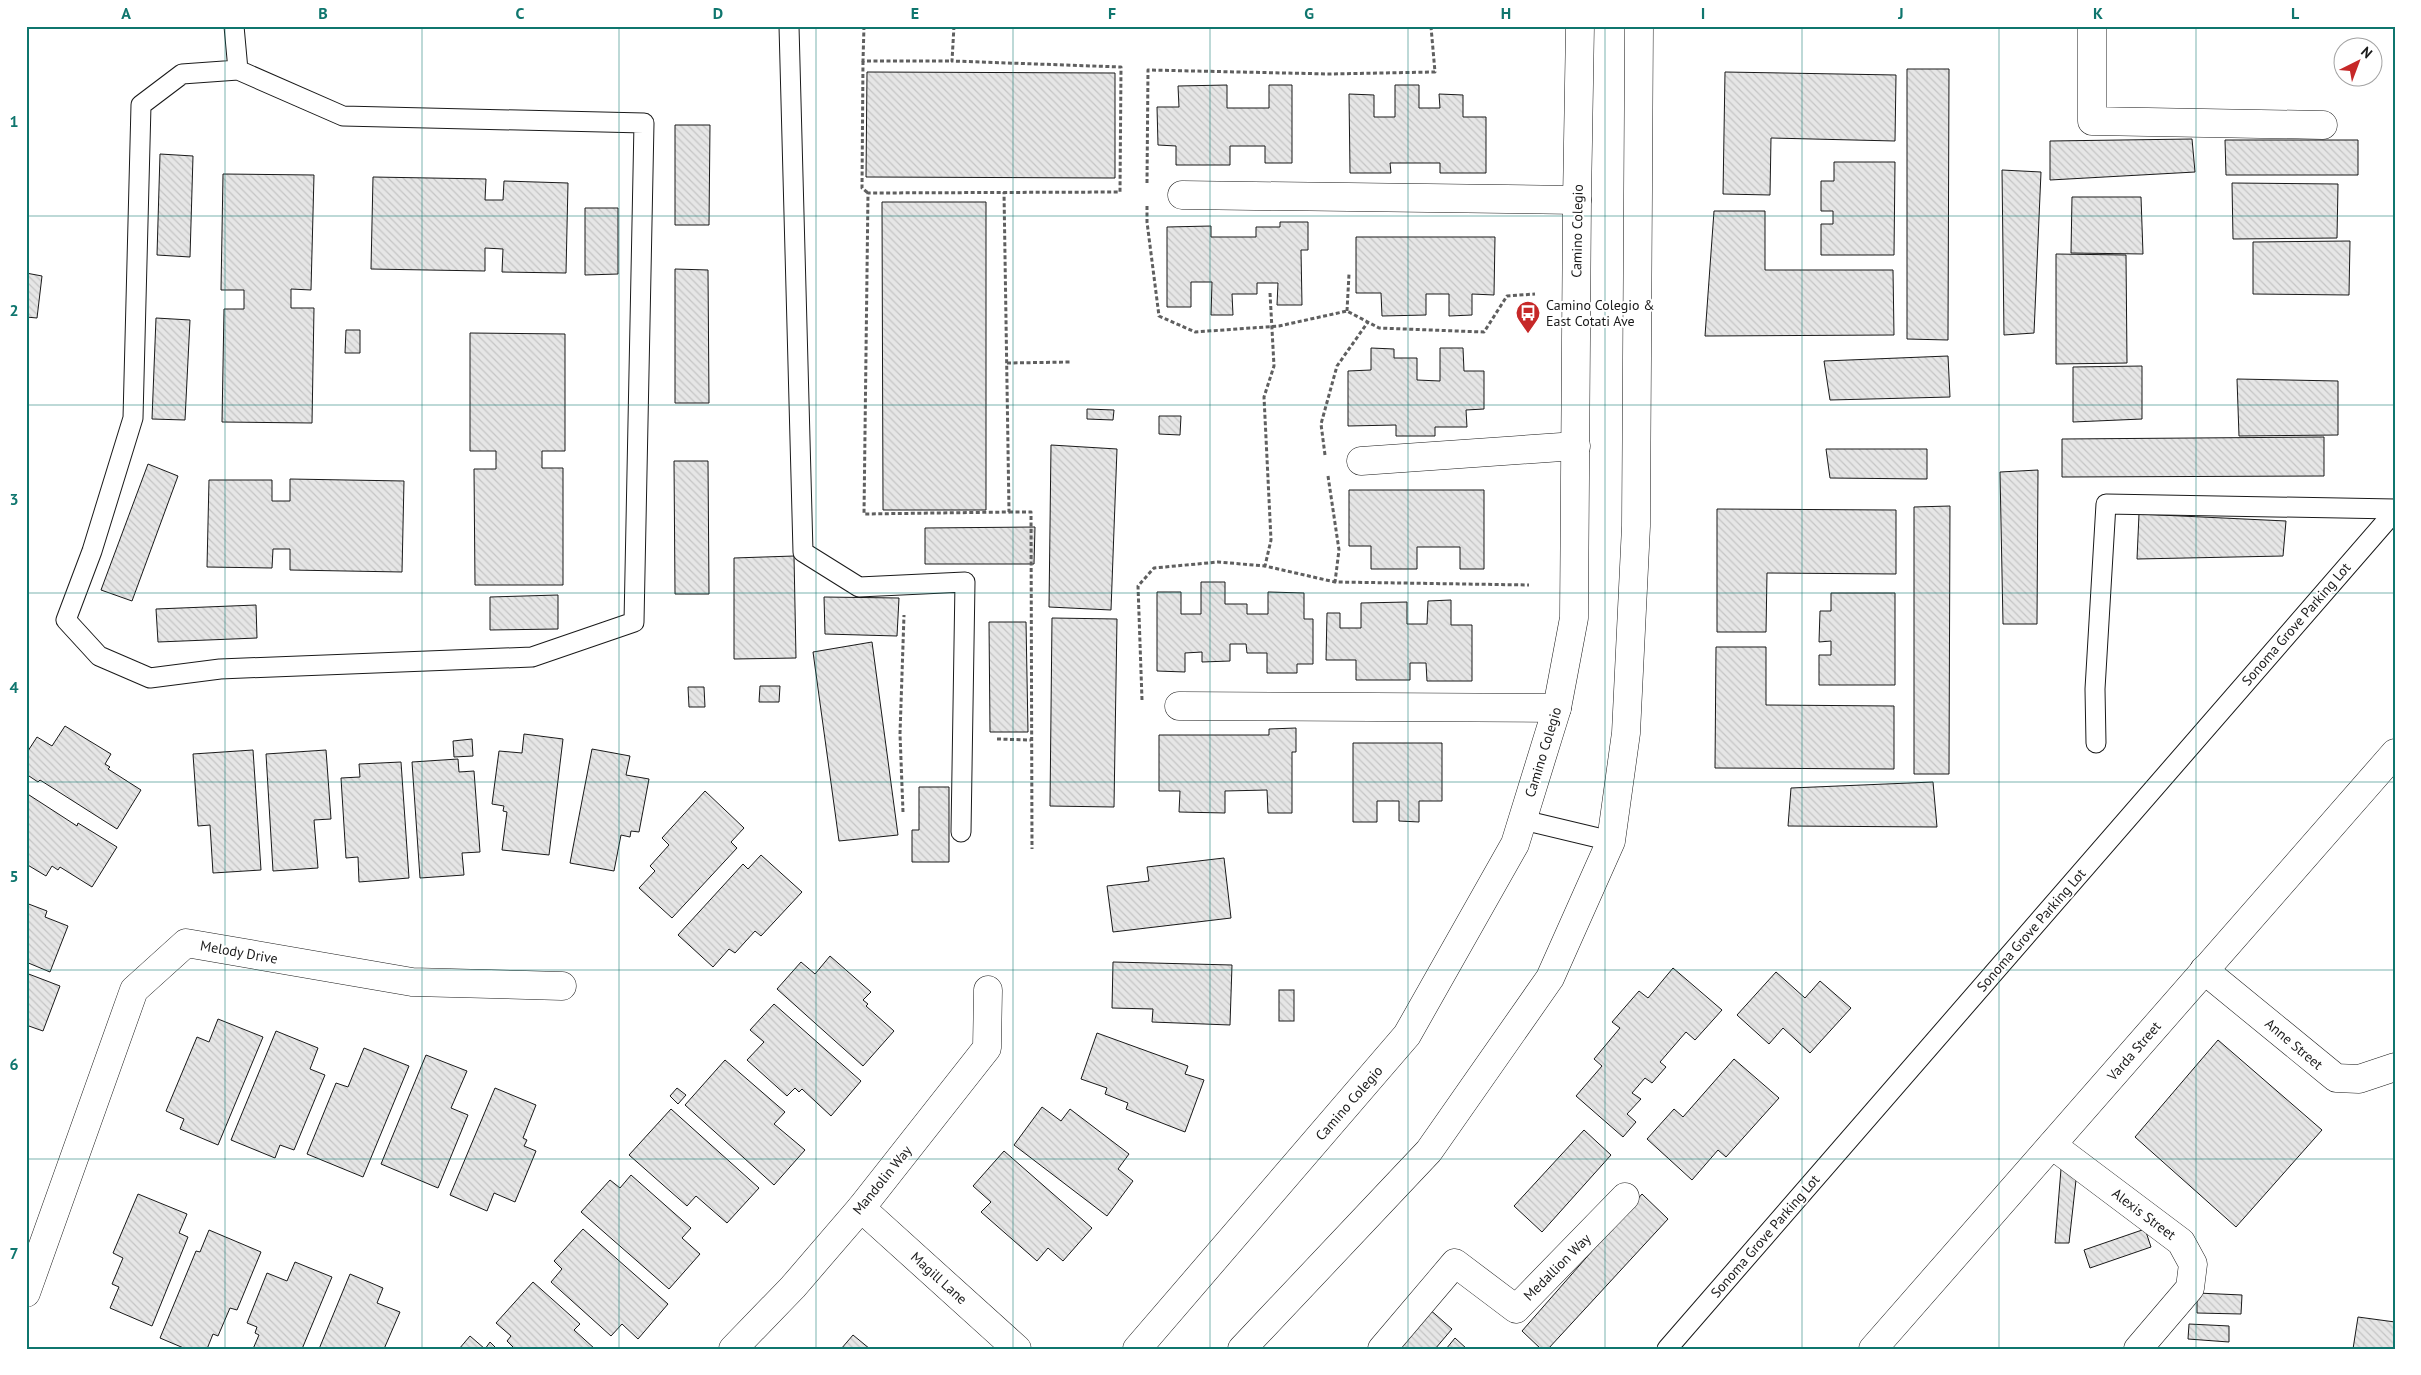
<svg xmlns="http://www.w3.org/2000/svg" width="2421" height="1375" font-family="'PT Sans',sans-serif">
<style>
.building{fill:url(#building-back-hatch);stroke:#1a1a1a}
.lines{fill:none;stroke-linecap:round;stroke-linejoin:round}
.service-casing{stroke:#1a1a1a;stroke-width:21}
.minor-casing{stroke:#1a1a1a;stroke-width:29}
.tertiary-casing{stroke:#1a1a1a;stroke-width:29}
.path{stroke:#5f5f5f;stroke-width:3;stroke-dasharray:4 2.5;stroke-linecap:butt}
.service{stroke:#fff;stroke-width:19}
.minor{stroke:#fff;stroke-width:28}
.tertiary{stroke:#fff;stroke-width:28}
.grid{fill:none;stroke:#0f766e;stroke-width:1;stroke-opacity:0.55}
.labels{text-anchor:middle;stroke-width:4;stroke-linejoin:round;paint-order:stroke}
.street-label{font-size:14px;fill:#1a1a1a;stroke:#fff}
.poi-label{font-size:14px;fill:#1a1a1a;stroke:#fff;text-anchor:start}
.neatline{fill:none;stroke:#0f766e;stroke-width:2}
.grid-label{font-size:16px;text-anchor:middle;font-weight:bold;fill:#0f766e}
</style>
<defs>
<pattern id="building-back-hatch" width="6" height="6" patternUnits="userSpaceOnUse" patternTransform="scale(1.25)"><rect width="6" height="6" fill="#e6e6e6"/><path d="M-1 5l2 2M0 0l6 6M5-1l2 2" fill="none" stroke="#c5c5c5"/></pattern>
</defs>
<rect width="100%" height="100%" fill="#fff"/>
<!-- building -->
<g class="building">
<polygon points="1907,69 1949,69 1948,340 1907,339"/>
<polygon points="867,72 1115,73 1115,178 866,177"/>
<polygon points="1725,72 1896,75 1895,141 1771,138 1770,195 1723,194"/>
<polygon points="1227,85 1227,108 1269,108 1269,85 1292,85 1292,163 1265,163 1265,146 1230,146 1230,165 1176,165 1176,146 1158,145 1157,107 1179,107 1178,86"/>
<polygon points="1395,85 1419,85 1419,108 1440,108 1439,94 1463,95 1463,117 1486,117 1486,173 1440,173 1440,163 1390,163 1391,173 1350,173 1349,94 1374,95 1374,117 1395,117"/>
<polygon points="675,125 710,125 709,225 675,225"/>
<polygon points="2192,139 2195,172 2050,180 2050,141"/>
<polygon points="2225,140 2358,140 2358,175 2226,175"/>
<polygon points="160,154 193,156 190,257 157,255"/>
<polygon points="1834,162 1895,162 1894,255 1821,255 1821,224 1833,224 1833,211 1821,211 1821,181 1834,181"/>
<polygon points="2002,170 2041,172 2034,333 2004,335"/>
<polygon points="223,174 314,175 311,290 291,289 291,308 314,308 312,423 222,422 224,309 244,309 244,290 221,290"/>
<polygon points="373,177 486,179 485,200 503,200 504,181 568,183 566,273 502,272 503,249 485,248 485,271 371,269"/>
<polygon points="2232,183 2338,184 2337,238 2233,239"/>
<polygon points="2072,197 2141,197 2143,254 2071,253"/>
<polygon points="882,202 986,202 986,510 883,510"/>
<polygon points="585,208 618,208 618,274 585,275"/>
<polygon points="1714,211 1765,211 1765,270 1893,270 1894,335 1705,336"/>
<polygon points="1280,222 1308,222 1308,250 1301,250 1302,305 1277,305 1278,283 1257,283 1257,294 1232,294 1233,315 1211,315 1212,282 1191,282 1191,307 1167,307 1167,227 1211,226 1211,237 1256,237 1256,227 1280,227"/>
<polygon points="1356,237 1495,237 1494,295 1472,294 1472,315 1449,316 1449,294 1426,294 1426,315 1382,316 1381,293 1356,293"/>
<polygon points="2350,241 2349,295 2253,294 2253,242"/>
<polygon points="2056,254 2126,255 2127,363 2056,364"/>
<polygon points="675,269 708,270 709,403 675,403"/>
<polygon points="26,273 42,276 37,318 26,317"/>
<polygon points="156,318 190,320 185,420 152,419"/>
<polygon points="346,330 360,330 360,353 345,353"/>
<polygon points="470,333 565,334 565,451 542,451 542,468 563,468 563,585 475,585 474,469 496,469 496,451 470,451"/>
<polygon points="1371,348 1394,349 1394,358 1417,358 1417,380 1440,381 1440,348 1463,348 1464,371 1484,371 1484,409 1466,410 1467,427 1435,427 1435,436 1396,436 1396,425 1348,426 1348,371 1371,370"/>
<polygon points="1948,356 1950,397 1830,400 1824,361"/>
<polygon points="2142,366 2142,419 2073,422 2073,367"/>
<polygon points="2237,379 2338,381 2338,435 2239,436"/>
<polygon points="1087,409 1114,410 1113,420 1087,419"/>
<polygon points="1159,416 1181,416 1180,435 1159,434"/>
<polygon points="2324,437 2324,476 2062,477 2062,439"/>
<polygon points="1051,445 1117,449 1111,610 1049,607"/>
<polygon points="1826,449 1927,449 1927,479 1830,478"/>
<polygon points="674,461 708,461 709,594 675,594"/>
<polygon points="148,464 178,476 132,601 101,590"/>
<polygon points="2038,470 2037,624 2003,624 2000,472"/>
<polygon points="290,479 404,481 402,572 290,570 290,549 273,549 272,568 207,567 209,480 272,480 272,501 290,501"/>
<polygon points="1349,490 1484,490 1484,569 1460,569 1460,547 1417,547 1417,569 1371,569 1371,546 1349,546"/>
<polygon points="1950,506 1949,774 1914,774 1914,507"/>
<polygon points="1717,509 1896,510 1896,574 1767,573 1766,632 1717,632"/>
<polygon points="2139,514 2286,521 2283,556 2137,559"/>
<polygon points="1035,527 1034,564 925,564 925,528"/>
<polygon points="794,556 796,658 734,659 734,558"/>
<polygon points="1201,582 1225,582 1225,604 1247,604 1247,614 1268,614 1268,592 1304,593 1304,619 1313,619 1313,664 1297,664 1297,673 1267,673 1267,653 1247,653 1246,644 1230,644 1230,661 1202,662 1202,652 1185,653 1185,672 1157,671 1157,592 1181,592 1181,614 1201,614"/>
<polygon points="1831,593 1895,593 1895,685 1819,685 1819,655 1831,655 1831,641 1819,642 1820,611 1831,611"/>
<polygon points="558,595 558,629 490,630 490,597"/>
<polygon points="824,597 899,598 897,636 825,634"/>
<polygon points="1451,600 1451,625 1472,625 1472,681 1427,681 1426,663 1410,663 1410,680 1356,680 1356,660 1326,660 1327,613 1340,613 1340,628 1361,628 1361,603 1407,602 1407,624 1427,624 1428,601"/>
<polygon points="256,605 257,638 158,642 156,609"/>
<polygon points="1052,618 1117,619 1114,807 1050,806"/>
<polygon points="989,622 1026,622 1028,732 990,732"/>
<polygon points="872,642 898,835 839,841 813,652"/>
<polygon points="1716,647 1766,647 1766,705 1894,706 1894,769 1715,768"/>
<polygon points="760,686 780,686 779,702 759,702"/>
<polygon points="688,687 704,687 705,707 689,707"/>
<polygon points="65,726 111,754 105,764 110,767 108,769 141,790 117,829 40,780 38,782 26,774 26,754 37,737 52,746"/>
<polygon points="1296,728 1296,752 1292,752 1292,813 1268,813 1267,790 1225,791 1225,813 1179,812 1180,791 1159,791 1159,735 1269,735 1269,729"/>
<polygon points="524,734 563,739 549,855 502,850 507,812 503,811 504,806 492,804 499,751 522,753"/>
<polygon points="472,739 473,756 454,757 453,741"/>
<polygon points="1353,743 1442,743 1442,801 1419,801 1419,822 1399,821 1399,801 1377,801 1377,822 1353,822"/>
<polygon points="592,749 630,756 626,775 649,779 639,832 631,831 630,837 621,835 614,871 570,863"/>
<polygon points="253,750 261,870 213,873 210,825 198,826 193,754"/>
<polygon points="326,750 331,819 314,820 318,868 273,871 266,754"/>
<polygon points="458,759 459,772 474,771 480,852 462,853 464,875 420,878 412,762"/>
<polygon points="401,762 409,878 359,882 358,857 346,858 341,778 360,777 359,764"/>
<polygon points="1933,782 1937,827 1788,826 1791,788"/>
<polygon points="919,787 949,787 949,862 912,862 912,830 919,830"/>
<polygon points="705,791 744,828 731,842 737,848 672,918 639,888 655,871 650,866 669,845 662,838"/>
<polygon points="26,793 77,826 78,823 117,847 92,887 60,867 58,870 52,866 46,876 26,864"/>
<polygon points="761,855 802,892 761,936 755,931 735,953 729,949 713,967 678,935 743,864 748,869"/>
<polygon points="1224,858 1231,918 1113,932 1107,886 1149,881 1147,867"/>
<polygon points="26,903 47,911 45,917 68,926 50,972 26,962"/>
<polygon points="830,956 871,992 863,1000 868,1004 866,1006 894,1031 863,1066 777,989 801,962 815,974"/>
<polygon points="1113,962 1232,965 1230,1025 1152,1022 1153,1009 1112,1008"/>
<polygon points="1673,968 1722,1010 1695,1040 1686,1032 1660,1062 1666,1067 1652,1083 1645,1078 1632,1093 1641,1099 1627,1114 1636,1122 1623,1137 1576,1096 1602,1066 1594,1059 1620,1028 1612,1022 1639,991 1648,998"/>
<polygon points="1776,972 1805,998 1820,981 1851,1008 1810,1053 1783,1028 1769,1044 1737,1015"/>
<polygon points="26,973 60,986 43,1031 26,1025"/>
<rect x="1279" y="990" width="15" height="31"/>
<polygon points="774,1004 861,1081 831,1116 802,1089 799,1092 795,1088 787,1096 747,1060 764,1042 750,1030"/>
<polygon points="218,1019 263,1037 218,1145 180,1129 184,1119 166,1111 197,1037 209,1042"/>
<polygon points="276,1031 318,1048 310,1069 325,1075 294,1150 280,1145 275,1158 231,1140"/>
<polygon points="1097,1033 1188,1066 1185,1074 1204,1080 1185,1132 1126,1109 1128,1103 1105,1094 1107,1088 1081,1079"/>
<polygon points="2218,1040 2322,1130 2236,1227 2135,1137"/>
<polygon points="364,1048 409,1066 363,1177 307,1154 336,1083 348,1087"/>
<polygon points="426,1055 467,1071 451,1108 468,1115 438,1188 381,1164"/>
<polygon points="1734,1059 1779,1098 1726,1157 1718,1150 1692,1180 1647,1139 1674,1109 1683,1117"/>
<polygon points="725,1060 785,1112 774,1124 805,1150 774,1185 685,1105"/>
<polygon points="495,1088 536,1105 523,1138 527,1140 524,1146 536,1151 515,1202 494,1193 487,1211 450,1195"/>
<polygon points="677,1088 686,1095 678,1104 670,1096"/>
<polygon points="1042,1107 1061,1121 1070,1109 1129,1154 1118,1169 1133,1181 1107,1216 1014,1145"/>
<polygon points="671,1109 759,1188 727,1223 696,1196 687,1206 629,1155"/>
<polygon points="1584,1130 1611,1155 1542,1232 1514,1206"/>
<polygon points="1004,1151 1092,1228 1063,1261 1048,1248 1037,1261 981,1212 991,1202 973,1186"/>
<polygon points="2061,1169 2077,1171 2069,1243 2055,1243"/>
<polygon points="631,1175 691,1228 682,1238 700,1254 669,1289 581,1212 610,1180 620,1188"/>
<polygon points="138,1194 187,1214 179,1233 188,1237 152,1326 110,1308 119,1287 112,1284 123,1258 113,1253"/>
<polygon points="1642,1194 1668,1219 1548,1349 1541,1349 1522,1331"/>
<polygon points="583,1229 668,1304 638,1339 622,1324 611,1336 551,1282 562,1269 554,1261"/>
<polygon points="2145,1229 2151,1247 2090,1268 2084,1250"/>
<polygon points="209,1230 261,1252 237,1310 230,1308 218,1336 213,1334 207,1349 186,1349 160,1338 196,1251 200,1252"/>
<polygon points="295,1262 332,1277 302,1349 253,1349 259,1335 255,1333 257,1327 247,1323 267,1273 287,1281"/>
<polygon points="350,1274 383,1288 377,1303 400,1312 384,1349 319,1349"/>
<polygon points="533,1282 580,1324 574,1330 595,1349 515,1349 507,1341 511,1336 496,1323"/>
<polygon points="2197,1293 2242,1295 2241,1314 2197,1313"/>
<polygon points="1428,1308 1452,1329 1435,1349 1392,1349"/>
<polygon points="2358,1317 2395,1322 2395,1349 2353,1349"/>
<polygon points="2189,1324 2229,1326 2229,1342 2188,1339"/>
<polygon points="853,1335 870,1349 841,1349"/>
<polygon points="470,1336 485,1349 490,1342 497,1349 459,1349"/>
<polygon points="1455,1338 1467,1349 1446,1349"/>
</g>
<g class="lines">
<defs>
<g id="service">
<polyline points="234,26 238,70 343,116 644,123 634,622 532,657 220,669 150,678 99,656 66,620 92,551 133,418 141,105 182,74 238,70"/>
<polyline points="789,26 803,552 859,587 965,582 961,832"/>
<polyline points="2096,743 2095,689 2106,504 2395,509"/>
<polyline points="1523,820 1611,841"/>
<polyline points="1667,1349 2395,511"/>
</g>
<g id="minor">
<polyline points="2092,26 2092,121 2323,125"/>
<polyline points="1182,195 1577,200"/>
<polyline points="1361,461 1576,446"/>
<polyline points="1179,706 1557,708"/>
<polyline points="2204,970 2336,1078 2359,1079 2395,1067"/>
<polyline points="2052,1145 2181,1242 2193,1264 2190,1288 2138,1349"/>
<polyline points="861,1208 1017,1349"/>
<polyline points="26,1293 134,990 186,943 412,982 562,986"/>
<polyline points="733,1349 793,1287 861,1208 987,1048 988,990"/>
<polyline points="1382,1349 1455,1263 1516,1309 1625,1197"/>
<polyline points="1873,1349 2395,753"/>
</g>
<g id="tertiary">
<polyline points="1137,1349 1407,1035 1515,844 1557,708 1574,618 1577,200 1580,26"/>
<polyline points="1242,1349 1429,1151 1550,978 1611,841 1626,733 1636,526 1639,26"/>
</g>
</defs>
<!-- service casing -->
<use href="#service" class="service-casing"/>
<!-- minor casing -->
<use href="#minor" class="minor-casing"/>
<!-- tertiary casing -->
<use href="#tertiary" class="tertiary-casing"/>
<!-- path -->
<g class="path">
<polyline points="864,26 863,61 952,61"/>
<polyline points="954,26 952,61 1121,67 1120,192 868,193 864,514 1009,512 1004,192"/>
<polyline points="863,61 862,188 868,193"/>
<polyline points="1147,183 1148,70 1330,74 1435,72 1431,27"/>
<polyline points="1147,206 1147,222 1159,316 1195,332 1279,326 1347,311 1379,328 1484,332 1507,296 1535,294"/>
<polyline points="1270,293 1274,366 1264,397 1271,540 1265,566 1335,582 1529,585"/>
<polyline points="1347,311 1349,274"/>
<polyline points="1007,363 1071,362"/>
<polyline points="1325,455 1321,424 1337,366 1368,322"/>
<polyline points="1328,476 1339,550 1335,582"/>
<polyline points="1009,512 1031,512 1032,849"/>
<polyline points="1142,700 1138,586 1154,568 1218,562 1265,566"/>
<polyline points="997,739 1031,740"/>
<polyline points="903,812 900,734 904,615"/>
</g>
<!-- service -->
<use href="#service" class="service"/>
<!-- minor -->
<use href="#minor" class="minor"/>
<!-- tertiary -->
<use href="#tertiary" class="tertiary"/>
</g>
<!-- grid -->
<path class="grid" d="M225 26V1349M422 26V1349M619 26V1349M816 26V1349M1013 26V1349M1210 26V1349M1408 26V1349M1605 26V1349M1802 26V1349M1999 26V1349M2196 26V1349M26 216H2395M26 405H2395M26 593H2395M26 782H2395M26 970H2395M26 1159H2395"/>
<!-- icons -->
<defs>
<symbol id="bus-pin" viewBox="-11 -11 22 30"><path d="M0 17L-7.5 6A9.5 9.5 0 1 1 7.5 6Z" fill="#c62828" stroke="#fff"/><path d="M-5-6H5V4H4V6H2V4H-2V6H-4V4H-5ZM-3.5-4V0h7V-4ZM-3.5 1.2v1.5H-2V1.2ZM2 1.2v1.5H3.5V1.2Z" fill="#fff"/></symbol>
</defs>
<g fill-rule="evenodd">
<use href="#bus-pin" x="1514" y="299" width="28" height="38"/>
</g>
<g class="labels">
<!-- street labels -->
<g class="street-label">
<text transform="translate(1577 231) rotate(-89)" y="5">Camino Colegio</text>
<text transform="translate(2296 624) rotate(-49)" y="5">Sonoma Grove Parking Lot</text>
<text transform="translate(1543 752) rotate(-73)" y="5">Camino Colegio</text>
<text transform="translate(2031 930) rotate(-49)" y="5">Sonoma Grove Parking Lot</text>
<text transform="translate(239 952) rotate(10)" y="5">Melody Drive</text>
<text transform="translate(2294 1044) rotate(40)" y="5">Anne Street</text>
<text transform="translate(2134 1051) rotate(-49)" y="5">Varda Street</text>
<text transform="translate(1349 1103) rotate(-49)" y="5">Camino Colegio</text>
<text transform="translate(882 1180) rotate(-51)" y="5">Mandolin Way</text>
<text transform="translate(2144 1214) rotate(37)" y="5">Alexis Street</text>
<text transform="translate(1765 1236) rotate(-49)" y="5">Sonoma Grove Parking Lot</text>
<text transform="translate(1557 1267) rotate(-45)" y="5">Medallion Way</text>
<text transform="translate(939 1278) rotate(42)" y="5">Magill Lane</text>
</g>
<!-- poi labels -->
<g class="poi-label">
<text x="1546" y="310">Camino Colegio &amp;<tspan x="1546" dy="16">East Cotati Ave</tspan></text>
</g>
</g>
<!-- border -->
<rect width="2421" height="1375" fill="none" stroke="#ffffff" stroke-width="55"/>
<!-- north arrow -->
<g transform="translate(2358 62) rotate(42)"><circle r="24" fill="#ffffff" stroke="#a3a3a3"/>
<path d="M0-4L9 19L0 12L-9 19Z" fill="#c62828"/>
<text y="-8" font-size="14" font-weight="bold" text-anchor="middle" fill="#1a1a1a">N</text>
</g>
<rect x="28" y="28" width="2366" height="1320" class="neatline"/>
<g class="grid-label">
<text x="126" y="19">A</text>
<text x="323" y="19">B</text>
<text x="520" y="19">C</text>
<text x="718" y="19">D</text>
<text x="915" y="19">E</text>
<text x="1112" y="19">F</text>
<text x="1309" y="19">G</text>
<text x="1506" y="19">H</text>
<text x="1703" y="19">I</text>
<text x="1901" y="19">J</text>
<text x="2098" y="19">K</text>
<text x="2295" y="19">L</text>
<text x="14" y="127">1</text>
<text x="14" y="316">2</text>
<text x="14" y="505">3</text>
<text x="14" y="693">4</text>
<text x="14" y="882">5</text>
<text x="14" y="1070">6</text>
<text x="14" y="1259">7</text>
</g>
</svg>
